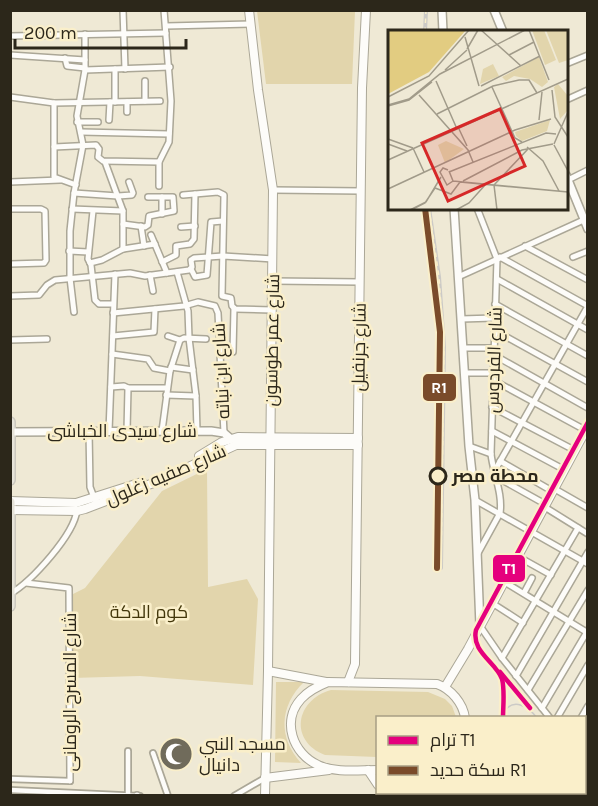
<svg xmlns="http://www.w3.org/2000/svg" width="598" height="806" font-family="Karla,Cairo,sans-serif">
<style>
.green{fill:#e2d5ac}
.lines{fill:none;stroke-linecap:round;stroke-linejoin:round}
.pedestrian-casing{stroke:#aba797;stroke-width:8}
.minor-casing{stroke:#aba797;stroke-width:8}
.tertiary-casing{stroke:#aba797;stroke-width:10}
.secondary-casing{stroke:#aba797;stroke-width:10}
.primary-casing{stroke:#cbc8be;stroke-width:12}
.pedestrian{stroke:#fdfcf9;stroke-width:4.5}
.minor{stroke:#fdfcf9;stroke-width:5}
.tertiary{stroke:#fdfcf9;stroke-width:7}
.secondary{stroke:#fdfcf9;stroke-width:8}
.primary{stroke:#e7e4d9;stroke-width:9}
.tram{stroke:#cccac6;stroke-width:1.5}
.rail-casing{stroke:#cccac6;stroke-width:4}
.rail{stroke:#faefca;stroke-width:1.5;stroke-dasharray:4.5;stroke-linecap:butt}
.rail-1-casing{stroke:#faefca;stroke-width:10}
.rail-1{stroke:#7a4b2a;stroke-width:6}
.tram-1-casing{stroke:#faefca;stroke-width:9}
.tram-1{stroke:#e5007d;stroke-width:4.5}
.stop-dot{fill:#faefca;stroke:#2c271a;stroke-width:3}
.labels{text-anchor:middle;stroke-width:5;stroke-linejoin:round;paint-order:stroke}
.street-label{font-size:18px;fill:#2c271a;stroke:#faefca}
.stop-label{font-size:18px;font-weight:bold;fill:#2c271a;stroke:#faefca;text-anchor:start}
.park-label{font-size:18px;fill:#42360a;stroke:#faefca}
.poi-label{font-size:18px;fill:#2c271a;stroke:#faefca;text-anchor:start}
.inset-road{fill:none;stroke:#a19b8a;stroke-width:1.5}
.view{fill:#d62828;fill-opacity:0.15;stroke:#d62828;stroke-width:3}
.inset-edge{fill:none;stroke:#2c271a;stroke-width:3}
.line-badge{stroke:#faefca;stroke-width:2}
.badge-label{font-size:16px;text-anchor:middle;font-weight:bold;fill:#fff}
</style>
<rect width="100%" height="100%" fill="#efe9d5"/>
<!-- green -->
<g class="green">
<polygon points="257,11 355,11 352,84 266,84"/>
<polygon points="207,469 208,587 247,579 258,599 253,685 140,676 72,678 71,595 85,588 162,491"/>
<path d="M276 682H304C279 706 278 738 301 763L275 762Z"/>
<path d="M331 690 428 692 445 699 452 706 456 717 378 718 377 757 325 755C289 741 295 700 331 690Z"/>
</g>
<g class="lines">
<defs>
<g id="pedestrian">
<polyline points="153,753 168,796"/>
<polyline points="10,779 70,781"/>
<polyline points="10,790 140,796"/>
<polyline points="128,795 128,751"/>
<polyline points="234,796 265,778"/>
</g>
<g id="minor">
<polyline points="123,10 125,69"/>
<polyline points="166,26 251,24"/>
<polyline points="10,36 166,33"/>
<polyline points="10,55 85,60"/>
<polyline points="65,58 67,66 85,68"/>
<polyline points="566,64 588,55"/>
<polyline points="85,70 170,67"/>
<polyline points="10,97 54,103 160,101"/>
<polyline points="566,100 588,90"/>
<polyline points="145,101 145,81"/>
<polyline points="115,102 115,69"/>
<polyline points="127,102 127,112"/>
<polyline points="54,103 54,177 76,185"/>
<polyline points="109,120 110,102"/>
<polyline points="77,122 98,122"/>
<polyline points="81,132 169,134"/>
<polyline points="54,147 96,145 99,149 98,157 103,161 159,162"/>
<polyline points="105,162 123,211 123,249"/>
<polyline points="568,180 588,170"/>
<polyline points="10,182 60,180"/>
<polyline points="159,186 159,162 169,142 171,101 164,10"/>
<polyline points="273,190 361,191"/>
<polyline points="74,193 118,196 132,195 133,193 129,182"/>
<polyline points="183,195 218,192 224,195 222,296 231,298 232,306 235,309 272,310"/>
<path d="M477 208 497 259 491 454C493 473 503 494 500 513L478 553"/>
<polyline points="10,209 41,209 45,211 46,260 44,263 10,264"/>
<polyline points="72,209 123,211"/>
<polyline points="93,211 88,259 91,265 95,300 99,304 113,304"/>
<polyline points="162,214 162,197"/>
<polyline points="123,224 145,227 148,225 149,216 174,211 173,197 148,197"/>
<polyline points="141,226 144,246"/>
<polyline points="181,227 195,226"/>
<polyline points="151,235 167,273"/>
<polyline points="525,246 588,280"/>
<polyline points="69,251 88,252"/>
<polyline points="573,257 588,251"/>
<polyline points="162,262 176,255 176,246 190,244 194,239 195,194"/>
<polyline points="90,263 102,260 123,249 155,244"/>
<polyline points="191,269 195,277 207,275 211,222 223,221"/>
<polyline points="177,272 188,311 189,338 196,396 197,431"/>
<polyline points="150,275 153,291"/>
<polyline points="458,277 588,218"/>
<polyline points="497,279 588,330"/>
<polyline points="273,281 360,282"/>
<polyline points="10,296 39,295 47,285 55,280 130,273 145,276 189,270 192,267 191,260 194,258 223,256 273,259"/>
<polyline points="495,304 588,356"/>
<polyline points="74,312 70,278 70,231 74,193 83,145 77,116 85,70 85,34"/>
<polyline points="113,313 184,306 198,302 215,306 218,313 224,433"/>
<polyline points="461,319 494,318"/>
<polyline points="494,330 588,382"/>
<polyline points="113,336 154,332 155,309"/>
<polyline points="168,336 180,340"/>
<polyline points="10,340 47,339"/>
<polyline points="463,348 493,348"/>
<polyline points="233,352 234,308"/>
<polyline points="112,354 148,359 154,368 170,371"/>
<polyline points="494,355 588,408"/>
<polyline points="171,367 193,370"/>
<polyline points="464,373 493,373"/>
<polyline points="493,380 585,430"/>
<polyline points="111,387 124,386 128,388 127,431"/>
<polyline points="128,388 167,388"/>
<polyline points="166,395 196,396"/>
<polyline points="492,407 574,450"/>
<polyline points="89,431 90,487 95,500"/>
<polyline points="109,431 115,274"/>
<polyline points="162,431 170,371 180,340 184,338 206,339"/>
<polyline points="492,431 563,469"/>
<polyline points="469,446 491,454"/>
<polyline points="500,461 552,491"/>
<polyline points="494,472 588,306 500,257"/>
<polyline points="495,476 545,504"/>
<polyline points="553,488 588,508"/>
<polyline points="475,500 588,564"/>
<polyline points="543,506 588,534"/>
<polyline points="517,556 551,575"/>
<polyline points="503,581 588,633"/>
<polyline points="26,583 69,588 70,781"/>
<polyline points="524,593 532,578"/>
<path d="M10 594C32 581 74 535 77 510"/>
<polyline points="492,603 523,623"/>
<polyline points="480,626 502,658 550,718"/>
<polyline points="502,658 578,528"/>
<polyline points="516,676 588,552"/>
<polyline points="528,690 588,590"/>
<polyline points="542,708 588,630"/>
<polyline points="557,718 588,665"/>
<polyline points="581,718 588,706"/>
<polyline points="584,736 588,734"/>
<polyline points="584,761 588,765"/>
<polyline points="584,772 588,770"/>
<polyline points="137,796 137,795"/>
<polyline points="510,796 514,792"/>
<polyline points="557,796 560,792"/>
</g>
<g id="tertiary">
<polyline points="442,10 443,32"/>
<polyline points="494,10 503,32"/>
<polyline points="566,175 588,229"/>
<polyline points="454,208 469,446 475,500 480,626"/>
<polyline points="11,432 211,431 224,433 231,439"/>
</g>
<g id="secondary">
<polyline points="249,10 258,90 273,190 268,671 265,796"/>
<polyline points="199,456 222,442 238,437 358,438"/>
<polyline points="10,501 76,503 142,482"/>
<polyline points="10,510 77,511 85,509 156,482 236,445 358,445"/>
<polyline points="268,671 326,682"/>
<polyline points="348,682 355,664 362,88 366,10"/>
<polyline points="445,687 468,649 588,426"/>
<polyline points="368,770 378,785"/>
<path d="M378 770C358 770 335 773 318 765 293 754 281 721 301 699 308 691 318 686 328 682L437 684C451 689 463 703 465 718"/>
<polyline points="265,778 329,770"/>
<polyline points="382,792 384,796"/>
</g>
<g id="primary">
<polyline points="10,422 10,480"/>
<polyline points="10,502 10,606"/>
</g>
</defs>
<!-- pedestrian casing -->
<use href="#pedestrian" class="pedestrian-casing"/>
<!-- minor casing -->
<use href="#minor" class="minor-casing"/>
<!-- tertiary casing -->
<use href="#tertiary" class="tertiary-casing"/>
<!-- secondary casing -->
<use href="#secondary" class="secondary-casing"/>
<!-- primary casing -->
<use href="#primary" class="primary-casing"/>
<!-- pedestrian -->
<use href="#pedestrian" class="pedestrian"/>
<!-- minor -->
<use href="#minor" class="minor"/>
<!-- tertiary -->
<use href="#tertiary" class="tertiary"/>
<!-- secondary -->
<use href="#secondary" class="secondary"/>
<!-- primary -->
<use href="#primary" class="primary"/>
<!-- tram -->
<g class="tram">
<polyline points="500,673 530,708"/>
<path d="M503 713C503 702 505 689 502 679 496 661 471 651 476 630L588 422"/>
<path d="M503 713C513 697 528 706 537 718"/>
<polyline points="496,796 500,792"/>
</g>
<defs>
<g id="rail">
<polyline points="425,32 426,10"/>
<polyline points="429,208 439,277 444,347 441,568"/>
</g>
</defs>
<!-- rail casing -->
<use href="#rail" class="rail-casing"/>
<!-- rail -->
<use href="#rail" class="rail"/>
<defs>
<polyline id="rail-1" points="425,208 440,332 437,568"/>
</defs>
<!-- rail-1 casing -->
<use href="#rail-1" class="rail-1-casing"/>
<!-- rail-1 -->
<use href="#rail-1" class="rail-1"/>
<defs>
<g id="tram-1">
<polyline points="500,672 530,708"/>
<path d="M503 718C503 706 505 690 502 679 496 662 471 652 476 630L588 422"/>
</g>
</defs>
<!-- tram-1 casing -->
<use href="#tram-1" class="tram-1-casing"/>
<!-- tram-1 -->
<use href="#tram-1" class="tram-1"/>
</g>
<!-- icons -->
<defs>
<symbol id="mosque-disc" viewBox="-11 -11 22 22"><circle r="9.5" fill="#706b5b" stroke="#faefca"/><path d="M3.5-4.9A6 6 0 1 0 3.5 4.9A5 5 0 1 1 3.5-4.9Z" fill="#fff"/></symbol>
</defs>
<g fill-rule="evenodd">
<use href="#mosque-disc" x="157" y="735" width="38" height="38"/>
</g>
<!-- markers -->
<circle class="stop-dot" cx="438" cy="476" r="8"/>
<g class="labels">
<!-- street labels -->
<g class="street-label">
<text transform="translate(272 340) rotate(-89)" y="6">شارع عمر طوسون</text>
<text transform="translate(359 347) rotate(-89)" y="6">شارع جرنفيل</text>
<text transform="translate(494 360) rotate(-88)" y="6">شارع الفردوس</text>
<text transform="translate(221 371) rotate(-93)" y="6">شارع ابن نباته</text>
<text x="122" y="437">شارع سيدى الخباشى</text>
<text transform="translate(166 475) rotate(-23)" y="6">شارع صفيه زغلول</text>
<text transform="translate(70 692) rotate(-90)" y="6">شارع المسرح الرومانى</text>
</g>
<!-- stop labels -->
<g class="stop-label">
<text x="452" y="482">محطة مصر</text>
</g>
<!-- park labels -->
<g class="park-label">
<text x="149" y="618">كوم الدكة</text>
</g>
<!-- poi labels -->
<g class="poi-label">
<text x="199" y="750">مسجد النبي<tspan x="199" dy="21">دانيال</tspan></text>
</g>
</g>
<!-- overview -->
<g transform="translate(388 30)">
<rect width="180" height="180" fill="#efe9d5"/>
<path d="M144 0H156L168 30 157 35ZM158 0H180V30L171 33ZM151 27 160 52 154 57 142 49 126 46 118 51 114 47ZM105 34 111 46 92 54 95 39ZM170 54 180 66V80L172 89 166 57ZM162 90 159 101 134 111 128 106 127 102ZM58 111 76 119 57 133 50 115Z" fill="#e2d5ac"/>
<path d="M0 0H78L41 42 0 64Z" fill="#e2cc81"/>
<path class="inset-road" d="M93 0 133 36M141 0 161 50M77 7 91 56M79 19 90 0M121 25 146 12M57 40 79 20M48 51 69 99M93 56 152 26M104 57 127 108 134 112M164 60 167 87 180 107M31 65 80 120 85 132M0 67 41 46 81 0M0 75 21 69 52 44 137 0M0 76 21 70 44 52M49 84 105 56 131 50H141L149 63M151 90 154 62M71 99 79 116M0 109 25 118M0 114 19 121M166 114 180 82M166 115 180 141M139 117 155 131 171 161M25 118 36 142M0 130 180 49M60 140 55 138 52 142 59 155 65 151 61 141M61 142 158 103 168 104M65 151 180 162M75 151 134 120 165 114M0 159 127 100 163 89M22 180 38 172 53 147M23 180 37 173 47 158 63 164 72 152 180 162M68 180 81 173 98 154M109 180 106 155 140 119"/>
<path class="view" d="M112 79 137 136 60 171 34 113Z"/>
<rect width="180" height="180" class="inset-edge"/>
</g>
<g class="line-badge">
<rect x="422" y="373" width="35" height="29" rx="6" fill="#7a4b2a"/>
<rect x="492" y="554" width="34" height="29" rx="6" fill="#e5007d"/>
</g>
<g class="badge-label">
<text x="439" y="393">R1</text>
<text x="509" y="574">T1</text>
</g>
<!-- border -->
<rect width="598" height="806" fill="none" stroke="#2c271a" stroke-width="24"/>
<!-- legend -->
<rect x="376" y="716" width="210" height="78" fill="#faefca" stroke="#a89f84" stroke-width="1.5"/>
<rect x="388" y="736" width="30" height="9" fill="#e5007d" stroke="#a89f84" stroke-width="1.5"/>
<text x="430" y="746" font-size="18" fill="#2c271a">ترام T1</text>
<rect x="388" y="766" width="30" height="9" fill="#7a4b2a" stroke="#a89f84" stroke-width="1.5"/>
<text x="430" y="776" font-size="18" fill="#2c271a">سكة حديد R1</text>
<!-- scale -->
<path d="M15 39v9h171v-9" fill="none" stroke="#2c271a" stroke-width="3"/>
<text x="24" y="39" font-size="18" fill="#2c271a" stroke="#faefca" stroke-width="4.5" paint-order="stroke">200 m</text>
</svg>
